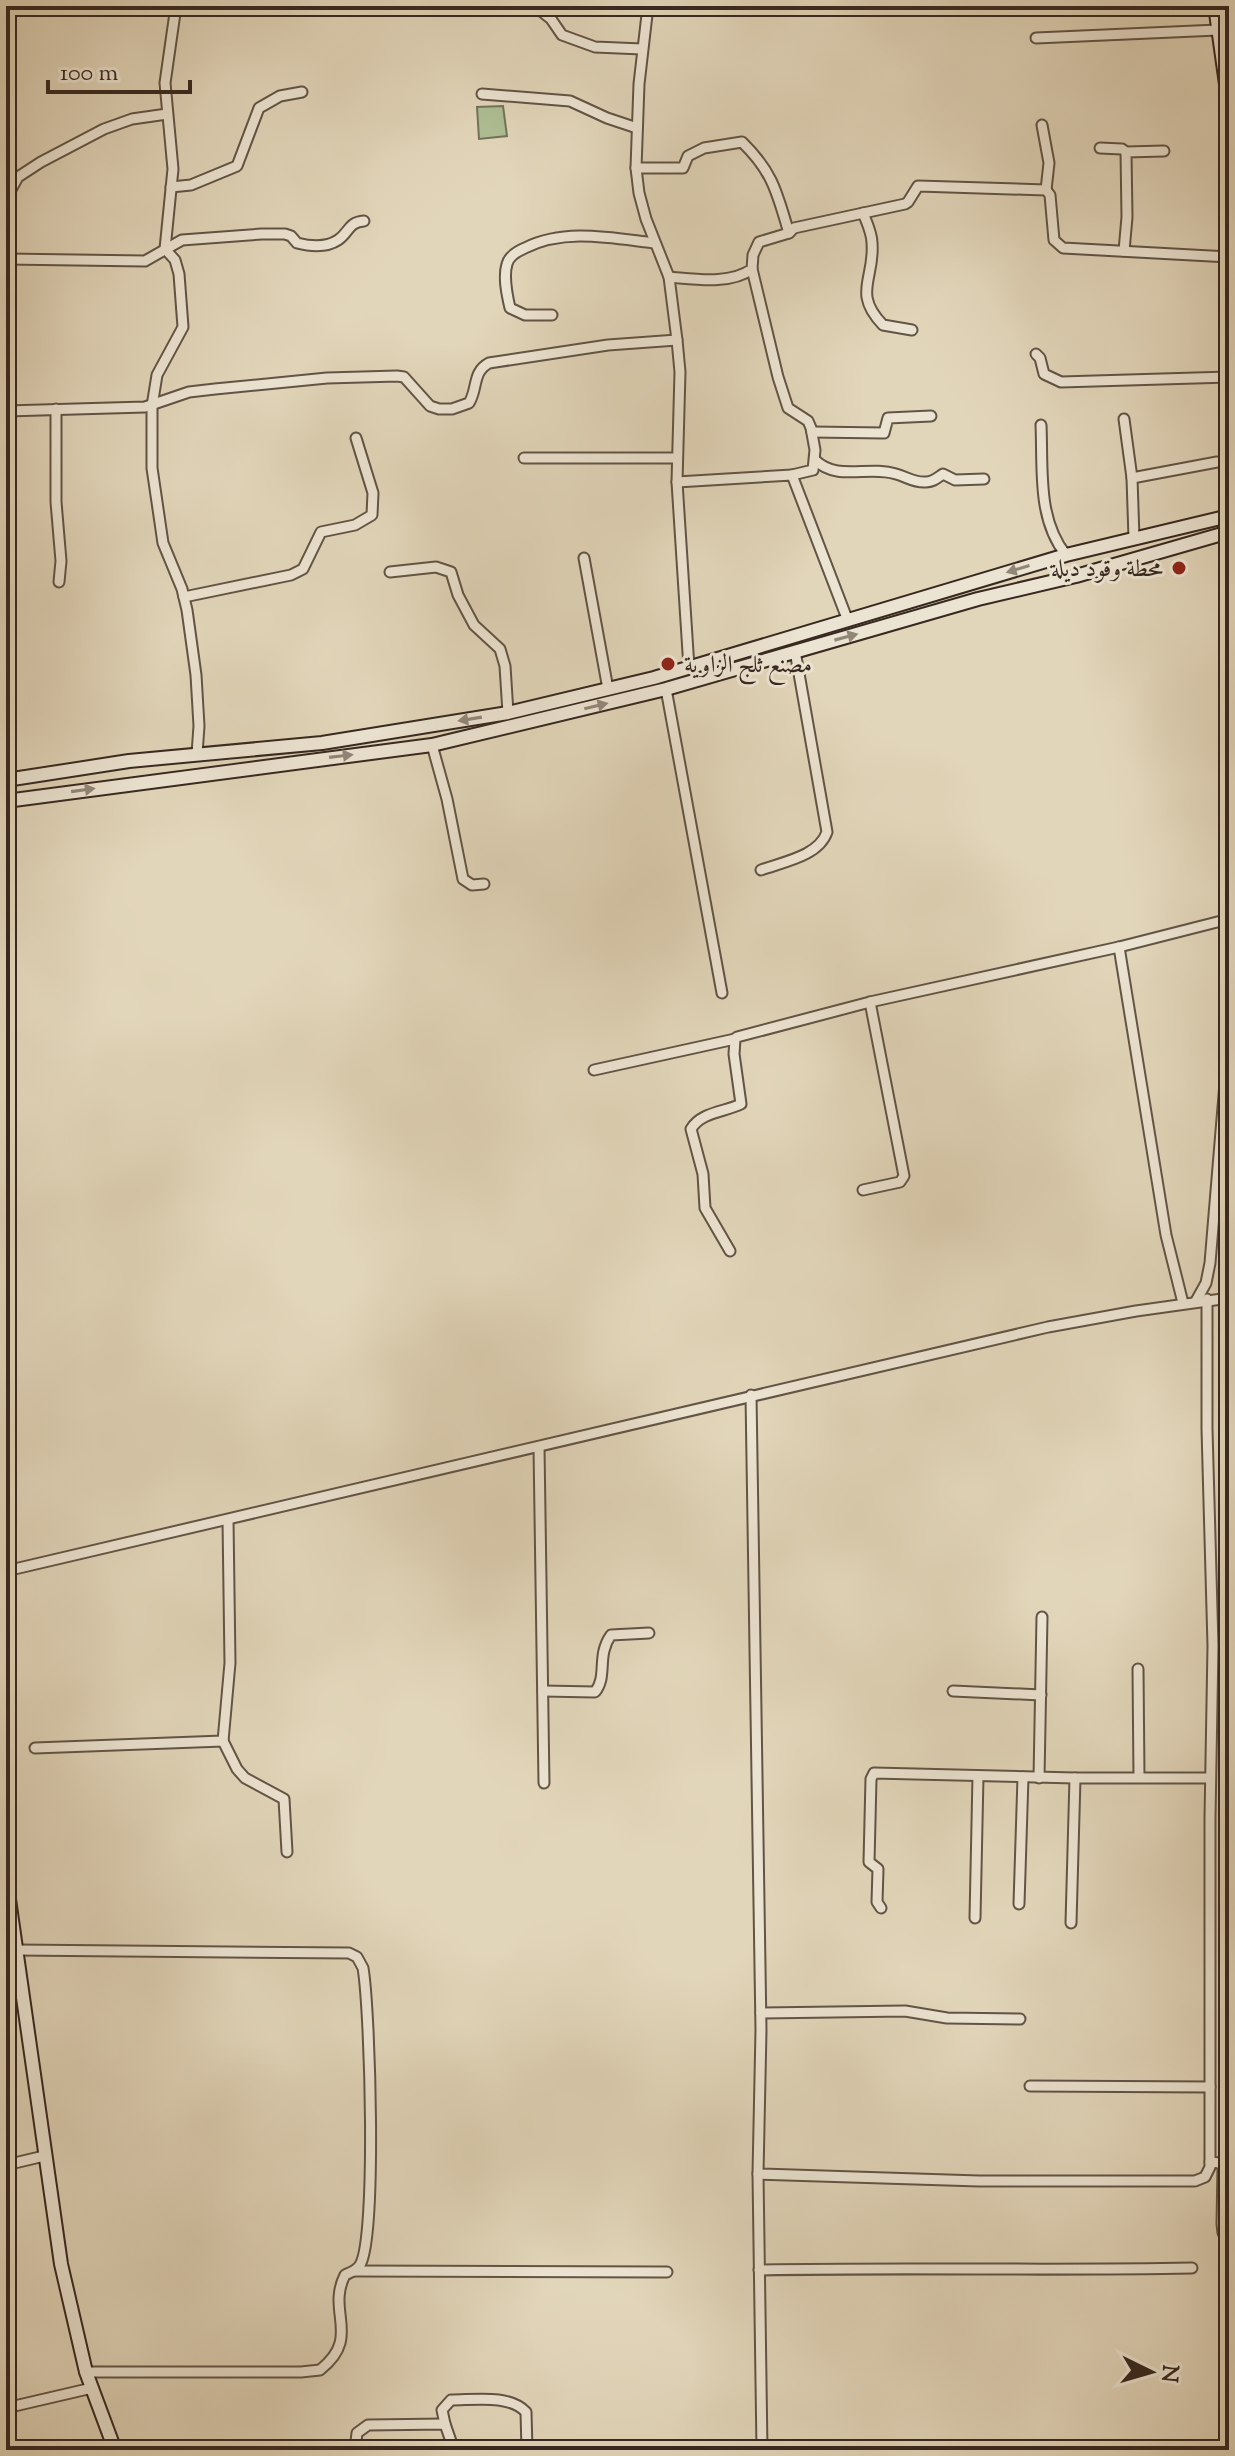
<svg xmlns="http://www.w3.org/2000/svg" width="1235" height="2456" font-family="'Sorts Mill Goudy',Amiri,serif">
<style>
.green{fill:#aebf94;stroke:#72745a;stroke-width:2}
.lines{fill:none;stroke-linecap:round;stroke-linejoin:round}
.street-casing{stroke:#625446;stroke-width:13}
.secondary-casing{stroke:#372820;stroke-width:16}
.street{stroke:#ece4d2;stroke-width:9}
.secondary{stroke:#ece4d2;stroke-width:12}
.oneway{fill:#928679}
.poi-dot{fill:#8f2418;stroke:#ece4d2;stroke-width:3}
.labels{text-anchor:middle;stroke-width:6;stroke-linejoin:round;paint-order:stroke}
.poi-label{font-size:24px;fill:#372820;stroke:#ece4d2;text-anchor:end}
</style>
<rect width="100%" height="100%" fill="#e2d6ba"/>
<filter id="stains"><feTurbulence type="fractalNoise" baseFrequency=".0025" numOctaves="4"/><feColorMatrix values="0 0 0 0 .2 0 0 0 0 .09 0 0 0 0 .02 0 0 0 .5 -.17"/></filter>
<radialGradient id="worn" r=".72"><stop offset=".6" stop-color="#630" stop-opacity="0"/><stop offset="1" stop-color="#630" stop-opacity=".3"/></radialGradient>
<!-- green -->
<polygon class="green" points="503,106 507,136 479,139 477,107"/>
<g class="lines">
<defs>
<g id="street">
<polyline points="176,6 165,83 173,169 165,249 175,260 179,274 183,327 157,375 152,406 152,468 163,543 182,589 187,610 196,675 199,726 197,754"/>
<polyline points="515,6 541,11 551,19 562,35 595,47 642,49"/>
<polyline points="648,6 639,84 636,168 639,193 646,219 669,277 677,340 680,372 677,482 689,668"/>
<polyline points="1036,38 1218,30"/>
<polyline points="482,94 570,101 607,118 637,128"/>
<polyline points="1042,125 1049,163 1046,190"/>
<polyline points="1100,148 1122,149 1126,152"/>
<path d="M636 168H683L688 156 704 148 742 142C773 172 777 193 789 233"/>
<polyline points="171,187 191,185 237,166 259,108 280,96 302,92"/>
<polyline points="6,199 18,177 41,162 104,129 132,119 167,114"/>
<path d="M863 213C867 223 872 233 872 243 875 279 852 293 883 325L912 330"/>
<polyline points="1124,251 1127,217 1126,152 1164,151"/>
<path d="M6 259 145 261 182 240 262 234H285L291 236 297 243C309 246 326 248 338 240 349 233 348 222 364 221"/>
<polyline points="752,269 778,377 788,408 808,421 811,428 815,450 813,470 792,475"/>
<path d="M669 277C695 279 730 285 752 269L753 255 759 242 789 233 794 228 905 204 908 202 918 186 1046 190 1050 195 1054 240 1063 248 1229 257"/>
<path d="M552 315H525L510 308C507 295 503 277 507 264 509 256 518 251 525 248 565 228 611 238 654 243"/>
<polyline points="1036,354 1040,358 1044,374 1061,382 1229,377"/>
<polyline points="56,409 56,502 61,561 59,582"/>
<path d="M6 411 145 407 189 392 215 389 327 378 397 376 404 377 430 406 439 409H452L469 403C478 389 472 372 489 363L608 345 677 340"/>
<polyline points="1124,419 1132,478 1134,538"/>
<path d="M1041 425C1043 469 1037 519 1066 555"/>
<polyline points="812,432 884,433 888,418 931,416"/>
<polyline points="524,458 677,458"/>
<path d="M815 460C838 482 868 465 896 474 907 477 914 483 926 482 933 482 937 478 943 474L955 480 984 479"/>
<polyline points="1132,478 1217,462"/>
<polyline points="677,482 792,475 848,621"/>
<polyline points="584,558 608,689"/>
<polyline points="390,572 436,567 451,572 458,595 474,625 500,649 505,666 508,713"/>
<polyline points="184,597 291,575 303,569 321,532 355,525 372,515 373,493 356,438"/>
<polyline points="666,689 722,993"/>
<polyline points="432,745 447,799 463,879 472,885 484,884"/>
<path d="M761 870C783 862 819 856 827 832L795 651"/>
<polyline points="1119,947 1166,1235 1183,1303"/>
<polyline points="594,1070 735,1039"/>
<polyline points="863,1190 900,1182 904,1176 870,1002"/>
<path d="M730 1251 705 1208 703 1174 691 1129C701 1112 725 1112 741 1104L734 1054 735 1039 737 1037 870 1002 1119 947 1229 919"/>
<polyline points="1196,1301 1206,1283 1210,1263 1229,1035"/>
<polyline points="751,1395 761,2030 758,2174 979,2181 1195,2181 1205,2177 1210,2167 1210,1818 1213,1646 1207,1429 1207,1299"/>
<polyline points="539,1447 544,1783"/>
<polyline points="6,1571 1048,1327 1136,1311 1229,1298"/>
<polyline points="1138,1669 1139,1777"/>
<path d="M543 1691 595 1692C608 1676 596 1656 611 1635L649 1633"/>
<polyline points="953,1691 1041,1695"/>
<polyline points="223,1741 237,1769 245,1778 284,1799 287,1852"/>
<polyline points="35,1748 223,1741 230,1663 228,1520"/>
<polyline points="1039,1778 1042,1617"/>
<polyline points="1019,1904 1023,1777"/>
<polyline points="881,1908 877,1902 878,1869 869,1862 871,1779 874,1773 1075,1778 1210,1778"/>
<polyline points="975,1918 978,1776"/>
<polyline points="1071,1923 1075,1778"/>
<path d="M16 1950 349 1953 357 1957 363 1968C370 2009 377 2237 360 2265 356 2271 351 2272 345 2275 326 2312 362 2337 320 2370L301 2372H86"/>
<polyline points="761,2013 905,2011 947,2018 1020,2019"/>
<polyline points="1030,2086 1210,2087"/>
<polyline points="1210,2162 1220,2163 1223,2168 1222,2224 1223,2233 1229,2237"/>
<polyline points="6,2165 44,2156"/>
<polyline points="758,2174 762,2450"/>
<path d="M759 2270C904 2267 1048 2271 1192 2268"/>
<polyline points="354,2271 667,2272"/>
<polyline points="6,2408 92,2388"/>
<path d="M445 2424 442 2410 451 2400C474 2400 509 2394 526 2412L527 2450"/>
<polyline points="355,2450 357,2433 368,2425 445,2424 454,2450"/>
</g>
<g id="secondary">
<polyline points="1215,6 1229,106"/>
<polyline points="1228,6 1229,12"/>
<polyline points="6,780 129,761 322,743 508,713 654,678 1066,555 1229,516"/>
<polyline points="6,801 432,745 666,689 978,599 1076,576 1229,532"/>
<polyline points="6,1878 61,2264 86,2372 115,2450"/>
</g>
</defs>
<!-- street casing -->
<use href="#street" class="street-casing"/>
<!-- secondary casing -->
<use href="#secondary" class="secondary-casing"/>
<!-- street -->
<use href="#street" class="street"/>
<!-- secondary -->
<use href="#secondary" class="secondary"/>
</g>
<!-- one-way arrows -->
<defs><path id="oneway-solid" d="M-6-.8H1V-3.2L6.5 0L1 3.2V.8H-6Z" transform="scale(2)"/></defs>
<g class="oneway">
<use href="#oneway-solid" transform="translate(1018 569) rotate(163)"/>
<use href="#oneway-solid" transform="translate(846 637) rotate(-15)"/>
<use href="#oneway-solid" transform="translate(596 706) rotate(-13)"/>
<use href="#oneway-solid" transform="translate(470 719) rotate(171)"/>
<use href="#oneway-solid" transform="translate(341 756) rotate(-7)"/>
<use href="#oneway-solid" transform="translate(83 790) rotate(-8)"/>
</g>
<!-- markers -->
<g class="poi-dot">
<circle cx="1179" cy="568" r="8"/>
<circle cx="668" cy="664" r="8"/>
</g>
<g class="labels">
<!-- poi labels -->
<g class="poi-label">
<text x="1163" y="576">محطة وقود ديلة</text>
<text x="684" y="672" text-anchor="start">مصنع ثلج الزاوية</text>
</g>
</g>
<!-- margin -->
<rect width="1235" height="2456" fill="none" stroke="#e2d6ba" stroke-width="32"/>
<rect x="8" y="8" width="1219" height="2440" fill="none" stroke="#372820" stroke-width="4"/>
<rect x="16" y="16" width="1203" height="2424" fill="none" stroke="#372820" stroke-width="2"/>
<!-- north arrow -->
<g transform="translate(1151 2372) rotate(95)" stroke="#ece4d2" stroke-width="6" paint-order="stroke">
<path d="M0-6L14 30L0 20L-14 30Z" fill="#372820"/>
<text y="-12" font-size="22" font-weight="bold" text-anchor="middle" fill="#372820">N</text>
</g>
<!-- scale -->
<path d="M48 80v12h142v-12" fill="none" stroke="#372820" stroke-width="4"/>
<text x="60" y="80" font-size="24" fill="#372820" stroke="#ece4d2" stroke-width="6" paint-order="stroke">100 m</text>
<rect width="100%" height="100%" filter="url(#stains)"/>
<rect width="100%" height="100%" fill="url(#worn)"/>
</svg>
